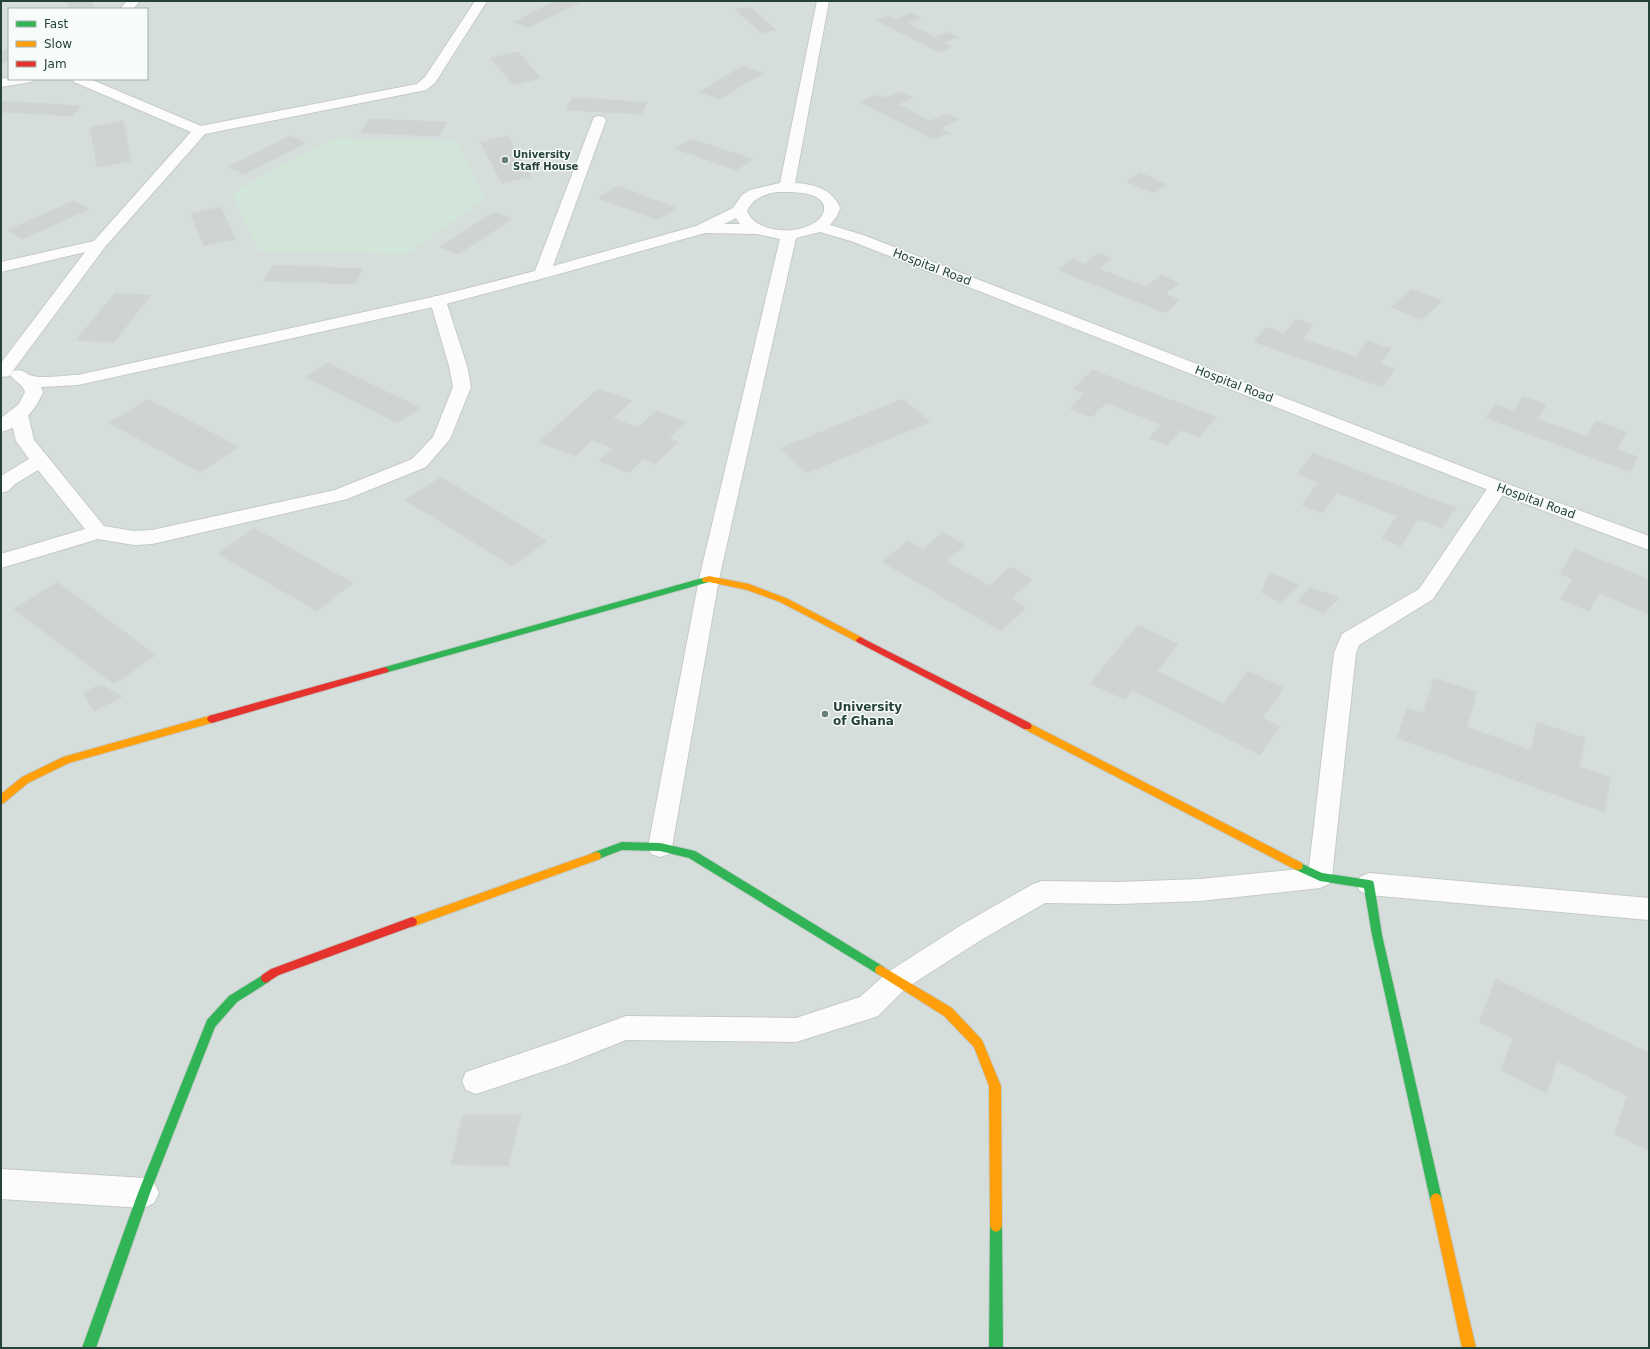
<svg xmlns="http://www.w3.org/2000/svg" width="1650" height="1349" font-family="'DejaVu Sans',sans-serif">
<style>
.built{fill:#d6dedb;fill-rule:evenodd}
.green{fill:#d1e6d8}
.building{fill:#cfd4d2;stroke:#d1d6d4}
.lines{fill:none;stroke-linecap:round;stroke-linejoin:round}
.lane-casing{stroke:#c5cac8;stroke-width:2}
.street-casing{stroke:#c5cac8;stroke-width:2}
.fast-casing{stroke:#c3cbc8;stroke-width:2}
.slow-casing{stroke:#c3cbc8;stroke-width:2}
.jam-casing{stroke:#c3cbc8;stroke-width:2}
.lane{fill:#fcfcfc;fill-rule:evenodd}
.street{fill:#fcfcfc;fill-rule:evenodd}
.fast{fill:#30b455;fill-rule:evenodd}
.slow{fill:#ff9f0a;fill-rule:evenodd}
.jam{fill:#e5322d;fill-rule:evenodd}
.poi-dot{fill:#697e78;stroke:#f7fbf9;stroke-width:1.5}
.labels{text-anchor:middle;stroke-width:3;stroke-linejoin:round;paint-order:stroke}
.far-poi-label{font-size:10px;font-weight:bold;fill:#24423a;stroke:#f7fbf9;text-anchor:start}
.street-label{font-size:12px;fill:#24423a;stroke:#f7fbf9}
.poi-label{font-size:12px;font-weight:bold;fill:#24423a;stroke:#f7fbf9;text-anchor:start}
</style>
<rect width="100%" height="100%" fill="#e8edeb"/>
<!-- built -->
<path class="built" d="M1 1H1649V1348H1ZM9 9H147V79H9Z"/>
<!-- green -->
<polygon class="green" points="333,138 456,142 484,199 407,254 260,251 232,193"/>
<!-- building -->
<g class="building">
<polygon points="67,1 92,1 93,7 70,9"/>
<polygon points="556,1 574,1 579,3 529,27 513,22"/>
<polygon points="750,7 776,30 761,33 735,9"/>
<polygon points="912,13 921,18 907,23 935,37 948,32 958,37 943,42 952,47 939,52 875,20 888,16 895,19"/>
<polygon points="9,48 9,60 1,63 1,52"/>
<polygon points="518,52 541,78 514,85 490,58"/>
<polygon points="743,66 763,73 720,99 699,92"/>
<polygon points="901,92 913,98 898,104 930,121 947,114 959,120 940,128 949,133 933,139 860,102 877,95 885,98"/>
<polygon points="572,98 647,102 642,114 566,110"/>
<polygon points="1,101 82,106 72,116 1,112"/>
<polygon points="369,119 447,122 439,136 360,133"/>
<polygon points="123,121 131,161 97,167 90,127"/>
<polygon points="290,136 306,143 245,174 228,167"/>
<polygon points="508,136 531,177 502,183 480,142"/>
<polygon points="691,139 753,159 737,170 675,149"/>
<polygon points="1140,173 1167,184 1154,193 1127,182"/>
<polygon points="618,186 676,208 658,220 598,198"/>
<polygon points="73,201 89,209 23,239 8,230"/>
<polygon points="221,207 235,239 204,246 191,214"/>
<polygon points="494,212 512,219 459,254 440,247"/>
<polygon points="1098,253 1112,258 1099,269 1146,287 1161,275 1179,283 1165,294 1180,300 1165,313 1058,270 1072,259 1084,264"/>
<polygon points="273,265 363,269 355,284 264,281"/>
<polygon points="1412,289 1442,301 1422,320 1391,307"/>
<polygon points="115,293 151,295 114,342 76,340"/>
<polygon points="1296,319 1313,325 1302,339 1356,357 1368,341 1391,349 1380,364 1395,369 1382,387 1254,342 1267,327 1284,334"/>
<polygon points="328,363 420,408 397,423 306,377"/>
<polygon points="1092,370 1216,417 1199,437 1181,430 1168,445 1149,438 1161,424 1106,403 1092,417 1070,409 1085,393 1073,389"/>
<polygon points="598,389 632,401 613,418 638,428 656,411 686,422 669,438 678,442 655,464 643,459 629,473 599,461 613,448 592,440 575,456 539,442"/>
<polygon points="1523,396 1546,405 1537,419 1587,437 1596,421 1626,432 1617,449 1638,457 1630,472 1486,418 1496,404 1513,411"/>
<polygon points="148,399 239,447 200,472 109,423"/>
<polygon points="903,399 930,422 806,473 781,448"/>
<polygon points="1313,453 1456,508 1442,528 1418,519 1401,546 1382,538 1397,516 1337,493 1322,513 1302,505 1318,483 1297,474"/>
<polygon points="441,477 547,541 512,566 405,500"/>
<polygon points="254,528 353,583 317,611 218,554"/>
<polygon points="943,532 965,545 946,561 989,586 1010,567 1032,579 1011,599 1026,608 1001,631 882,562 908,541 923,549"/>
<polygon points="1575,549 1649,580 1649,614 1599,593 1589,611 1561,599 1573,579 1560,574"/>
<polygon points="1270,573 1300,585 1281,603 1261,592"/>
<polygon points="57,582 156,655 114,684 14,609"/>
<polygon points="1310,587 1339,598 1324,613 1297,602"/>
<polygon points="1138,625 1178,644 1157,671 1223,704 1248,671 1284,688 1263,718 1280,727 1260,755 1132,690 1125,700 1090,683"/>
<polygon points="1434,678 1477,692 1467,727 1531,750 1537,722 1585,738 1579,767 1611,777 1604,812 1397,738 1407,708 1423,713"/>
<polygon points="101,684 122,697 94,711 83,693"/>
<polygon points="1496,979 1649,1053 1649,1151 1615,1134 1627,1096 1557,1061 1547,1094 1501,1070 1513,1038 1479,1022"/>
<polygon points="463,1115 521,1115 508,1166 451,1164"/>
</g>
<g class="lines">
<defs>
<g id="lane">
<polygon points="9,78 9,79 33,79 31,82 1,87 1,79"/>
<polygon points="438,296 444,297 446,301 467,366 471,387 450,439 426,467 347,499 152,544 134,545 98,539 1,568 1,554 85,529 38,470 15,484 8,491 1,493 1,476 29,459 16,441 10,415 13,411 19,409 25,411 28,415 34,440 104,526 134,531 152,530 335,490 412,459 433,437 453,387 449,366 430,301 432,297"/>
<polygon points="1498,481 1505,483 1508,487 1433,599 1359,645 1356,653 1332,877 1329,884 1320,888 1200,901 1119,904 1045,903 981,940 906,988 878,1016 869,1019 796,1042 626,1040 566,1064 476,1094 466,1090 462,1081 466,1072 566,1038 626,1016 796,1018 860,997 888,972 963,924 1033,884 1042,881 1119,882 1200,879 1309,868 1334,653 1342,634 1419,589 1491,483"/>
</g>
<g id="street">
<polygon points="127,1 140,1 133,9 120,9"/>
<polygon points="475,1 487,1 435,83 426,90 205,134 105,247 9,376 1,377 1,363 85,252 1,272 1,262 94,241 191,132 74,82 72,79 90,79 201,126 417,84 425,77"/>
<path d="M817 1H829L795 183C813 184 833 189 840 208L837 216 830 225 863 235 1505 483 1649 536V550L1491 491 851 241 820 232 796 238 719 579 672 847 669 854 660 857 651 854 648 847 699 579 780 239 757 234 705 233 548 277 438 306 78 385 41 387 43 392C35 411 21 427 1 432V418L19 404 25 392C22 383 15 382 10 375L13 371C25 368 24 374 33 376 41 379 68 375 78 375L437 296 535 271 594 117 599 116 604 117 606 120 553 266 696 226 733 208 742 195 750 190 780 183ZM776 192C788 192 820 190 824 206 825 211 822 217 818 220 802 234 767 234 752 219 750 217 748 213 747 211 753 198 763 195 776 192ZM736 218 740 224H724Z"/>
<polygon points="1369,873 1649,898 1649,920 1369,895 1360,891 1356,884 1360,877"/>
<polygon points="1,1169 144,1178 154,1183 159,1193 154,1203 144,1208 1,1199"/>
</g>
<g id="fast">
<polygon points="706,577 709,578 710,580 709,582 385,673 381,670 385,667"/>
<polygon points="622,842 660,843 695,851 884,967 885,970 884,973 880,975 876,973 689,858 660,851 622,850 596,860 592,859 591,856 592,853"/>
<polygon points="1298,862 1322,873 1369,880 1373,881 1374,884 1382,935 1442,1199 1440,1203 1436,1205 1432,1203 1430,1199 1372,935 1364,888 1320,881 1294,869 1293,866 1294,863"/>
<polygon points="266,973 270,975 271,978 270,981 237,1002 215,1027 150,1193 96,1348 82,1348 138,1193 207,1020 229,996"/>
<polygon points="996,1220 1000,1222 1002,1226 1003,1348 989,1348 990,1226 992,1222"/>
</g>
<g id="slow">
<polygon points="709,576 749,584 786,598 863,638 864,640 863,642 857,642 780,602 747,590 709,582 703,582 702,580 703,578"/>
<polygon points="212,715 215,716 217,719 215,722 69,763 28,783 4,803 1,804 1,794 22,777 63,757"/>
<polygon points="1027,722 1302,863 1303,866 1302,869 1298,870 1294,869 1024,729 1022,726 1024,723"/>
<polygon points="596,852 600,853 601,856 600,859 412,927 408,925 407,922 408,919"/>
<polygon points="880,965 952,1008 982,1040 1001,1086 1002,1226 1000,1230 996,1232 992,1230 990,1226 989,1086 974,1047 944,1016 876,973 875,970 876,967"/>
<polygon points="1436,1193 1440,1195 1442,1199 1476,1348 1462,1348 1430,1199 1432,1195"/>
</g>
<g id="jam">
<polygon points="860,637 1030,723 1032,726 1030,729 1024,729 857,642 856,640"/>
<polygon points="385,667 389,670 388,672 212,723 209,722 207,719 209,716 212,715"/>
<polygon points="412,917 416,919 417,922 416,925 279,975 266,983 262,981 261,978 262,975 271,969"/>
</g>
</defs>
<!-- lane casing -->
<use href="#lane" class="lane-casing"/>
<!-- street casing -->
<use href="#street" class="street-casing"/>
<!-- fast casing -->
<use href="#fast" class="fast-casing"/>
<!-- slow casing -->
<use href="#slow" class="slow-casing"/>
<!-- jam casing -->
<use href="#jam" class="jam-casing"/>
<!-- lane -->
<use href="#lane" class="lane"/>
<!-- street -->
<use href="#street" class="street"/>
<!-- fast -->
<use href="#fast" class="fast"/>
<!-- slow -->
<use href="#slow" class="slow"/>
<!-- jam -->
<use href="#jam" class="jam"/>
</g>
<!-- markers -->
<g class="poi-dot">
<circle cx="505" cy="160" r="4"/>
<circle cx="825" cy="714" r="4"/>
</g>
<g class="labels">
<!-- far-poi labels -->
<g class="far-poi-label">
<text x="513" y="158">University<tspan x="513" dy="12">Staff House</tspan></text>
</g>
<!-- street labels -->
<g class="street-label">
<text transform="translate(932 267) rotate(21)" y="4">Hospital Road</text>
<text transform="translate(1234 384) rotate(21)" y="4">Hospital Road</text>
<text transform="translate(1536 501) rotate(20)" y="4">Hospital Road</text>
</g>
<!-- poi labels -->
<g class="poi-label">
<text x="833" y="711">University<tspan x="833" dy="14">of Ghana</tspan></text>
</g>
</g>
<!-- border -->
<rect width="1650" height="1349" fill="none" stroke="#24423a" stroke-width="4"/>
<!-- legend -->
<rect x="8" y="8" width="140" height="72" fill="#f7fbf9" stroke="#a3b1ad"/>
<rect x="16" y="21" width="20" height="6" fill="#30b455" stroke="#a3b1ad"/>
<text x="44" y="28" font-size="12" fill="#24423a">Fast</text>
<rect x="16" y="41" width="20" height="6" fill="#ff9f0a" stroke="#a3b1ad"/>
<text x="44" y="48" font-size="12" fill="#24423a">Slow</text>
<rect x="16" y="61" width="20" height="6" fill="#e5322d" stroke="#a3b1ad"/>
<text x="44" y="68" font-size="12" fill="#24423a">Jam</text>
</svg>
